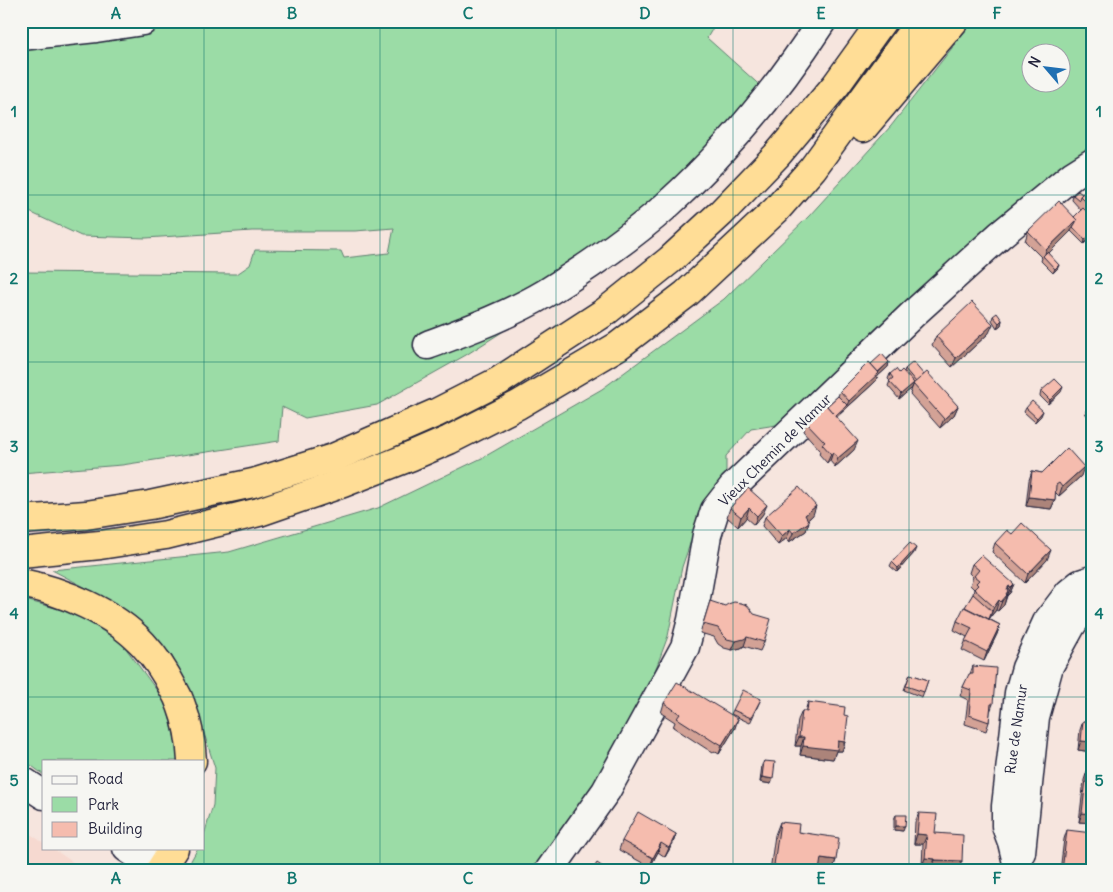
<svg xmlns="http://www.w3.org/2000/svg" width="1113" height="892" font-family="Delius,sans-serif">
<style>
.built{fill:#f6d9d0}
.green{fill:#9bdca6;stroke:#5e7f70;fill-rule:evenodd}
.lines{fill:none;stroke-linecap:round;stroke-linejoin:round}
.minor-casing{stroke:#22223b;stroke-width:31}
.highway-casing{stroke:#22223b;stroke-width:31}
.minor{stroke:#f6f6f2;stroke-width:28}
.highway{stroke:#ffdd96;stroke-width:28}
.wall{fill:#d3a296;stroke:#22223b}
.shaded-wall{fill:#ac847a;stroke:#22223b}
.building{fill:#f5bcae;stroke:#22223b}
.grid{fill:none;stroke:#0f766e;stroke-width:1;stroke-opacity:0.55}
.labels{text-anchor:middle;stroke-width:5;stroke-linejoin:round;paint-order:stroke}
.street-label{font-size:14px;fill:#22223b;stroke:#f6f6f2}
.neatline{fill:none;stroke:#0f766e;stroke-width:2}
.grid-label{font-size:16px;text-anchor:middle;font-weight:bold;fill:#0f766e}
</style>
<rect width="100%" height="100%" fill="#f6e5de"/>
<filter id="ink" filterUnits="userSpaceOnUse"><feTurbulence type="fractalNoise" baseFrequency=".02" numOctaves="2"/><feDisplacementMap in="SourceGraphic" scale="10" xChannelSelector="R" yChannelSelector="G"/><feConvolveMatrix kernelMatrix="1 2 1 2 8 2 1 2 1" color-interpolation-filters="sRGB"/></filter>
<g filter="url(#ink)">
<!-- built -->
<polygon class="built" points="21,828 44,843 44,848 52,848 86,871 21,871"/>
<!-- green -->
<g class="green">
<polygon points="212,21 717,21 707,38 775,99 535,311 466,355 377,405 305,418 282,407 279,441 122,465 21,473 21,272 237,274 250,265 255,250 341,251 344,258 389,253 394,228 355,231 252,231 146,238 81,236 21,208 21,43 39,42"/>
<path d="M973 21H1092V148L1009 209 889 316 776 425 751 429 726 456V475L704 503 682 567 668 636 640 711 597 787 543 857 532 871H193L187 868 198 848H204V835L213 805 215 768 203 730 171 654 115 603 52 570 229 552 378 508 484 457 602 389 724 299 809 216 891 126ZM1030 52H1060V82H1030Z"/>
<polygon points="21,599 74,613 122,643 166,703 176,743 178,761 44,761 44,775 21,758"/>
</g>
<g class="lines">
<defs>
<g id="minor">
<polyline points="21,36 96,28 143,21"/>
<path d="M428 345C468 330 509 315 546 293 588 267 629 239 666 206 726 152 778 89 822 21"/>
<polyline points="21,780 44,795"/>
<polyline points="127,848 162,871"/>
<polyline points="1021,852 1035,717 1049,666 1071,626 1092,594"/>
<polyline points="549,871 606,791 685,647 692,620 707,535 715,510 733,487 913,314 1000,235 1073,175 1092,163"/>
<polyline points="1019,871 1012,842 1006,826 1006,806 1019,693 1026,668 1047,622 1069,593 1080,584 1092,580"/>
</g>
<g id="highway">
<polyline points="863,128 954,21"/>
<polyline points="21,520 86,515 150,505 253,483 333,458 436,413 499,381 605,312 670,260 721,213 777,155 836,85 882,21"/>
<polyline points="21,553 100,545 166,535 259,512 343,483 412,456 449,440 518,405 618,346 686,294 776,210 813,168 920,21"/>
<path d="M21 583C63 591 113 612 143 644 155 657 165 672 173 688 176 693 179 699 181 705 188 723 191 742 192 761"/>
<polyline points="160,870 174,848"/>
</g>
</defs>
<!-- minor casing -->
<use href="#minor" class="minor-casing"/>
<!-- highway casing -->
<use href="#highway" class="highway-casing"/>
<!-- minor -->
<use href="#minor" class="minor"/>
<!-- highway -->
<use href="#highway" class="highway"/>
</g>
<!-- wall -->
<g class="wall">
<polygon points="1092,185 1092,236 1084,244 1071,231 1048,254 1059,265 1057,269 1053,273 1041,261 1042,258 1025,241 1028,231 1074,217 1081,210 1072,200 1073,195 1082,194"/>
<polygon points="993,316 1002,320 1001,325 997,328 992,320"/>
<polygon points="989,333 952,367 932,345 936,336"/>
<polygon points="889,362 888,367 878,376 875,382 837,417 854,450 835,467 830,461 827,463 819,454 820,450 803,431 806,422 827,406 838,396 840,391 871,364"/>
<polygon points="905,369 924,375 958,406 954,415 940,428 910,394 913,385 912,388 899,399 888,386 890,381 888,379 890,374 904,372"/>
<polygon points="1041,391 1061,392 1048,404 1040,396"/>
<polygon points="1092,397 1092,421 1085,413 1089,404 1092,401 1090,400"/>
<polygon points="1026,408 1041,416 1035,422 1024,412"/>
<polygon points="1032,471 1042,473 1081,476 1059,496 1055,492 1055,500 1051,509 1026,506 1029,480"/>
<polygon points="748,488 763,514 754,525 746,518 738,527 727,517 730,508"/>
<polygon points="813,515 808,520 806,531 789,542 787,538 778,545 762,526 765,517"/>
<polygon points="1012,534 1047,560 1025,583 992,552 995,543"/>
<polygon points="914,553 897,572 890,566 892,562"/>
<polygon points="972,564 1014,584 1010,593 1007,596 1004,605 998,611 996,610 989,619 1000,625 997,634 984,661 962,650 967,637 954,630 957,621 973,594 974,589 970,585 973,577 969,573"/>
<polygon points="710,601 764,642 760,651 744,646 741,648 732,650 724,648 718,644 714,637 700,633"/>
<polygon points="973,666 993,704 990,712 989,722 986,731 965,724 968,700 960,696 963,687 970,674"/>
<polygon points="910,674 928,680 922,697 904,690"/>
<polygon points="761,699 750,723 731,714 733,710"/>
<polygon points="808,702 844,715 845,742 842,751 836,751 833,759 800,755 801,746 795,746 798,720 802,711 805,711"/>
<polygon points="664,703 735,728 719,754 714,751 713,753 673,727 675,722 661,713"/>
<polygon points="1092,714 1092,752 1078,750 1080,730 1083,721 1091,722"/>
<polygon points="764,761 771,784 760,782 762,765"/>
<polygon points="1087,771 1092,772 1092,823 1079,822 1084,780"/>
<polygon points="919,813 935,833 962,861 958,870 931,870 931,868 922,867 923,844 914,844 915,822"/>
<polygon points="896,815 903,831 894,830 894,819"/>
<polygon points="780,822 798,832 836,860 832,871 770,871 775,835"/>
<polygon points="1067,830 1092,871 1060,871 1064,839"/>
<polygon points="676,834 673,843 665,857 658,852 650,867 619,850 622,841"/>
</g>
<!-- shaded-wall -->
<g class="shaded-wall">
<polygon points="1077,220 1074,228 1073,227 1071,231 1044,258 1046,250"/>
<polygon points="1092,233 1092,236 1084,244 1085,240"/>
<polygon points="1059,265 1057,269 1053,273 1055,269"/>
<polygon points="1002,320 1001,325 997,328 999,323"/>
<polygon points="993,324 989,333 952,367 956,358"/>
<polygon points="889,362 888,367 878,376 875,382 830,423 832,418 847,405 849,401"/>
<polygon points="914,383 912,388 899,399 901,394"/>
<polygon points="1063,387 1061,392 1048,404 1050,400"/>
<polygon points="958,406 954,415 940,428 944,419"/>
<polygon points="1043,411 1041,416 1035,422 1037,418"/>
<polygon points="858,441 854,450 835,467 838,458"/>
<polygon points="833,452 830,461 827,463 831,454"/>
<polygon points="1084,467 1081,476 1059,496 1062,487"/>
<polygon points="1029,497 1055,500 1051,509 1026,506"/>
<polygon points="767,505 763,514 754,525 757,516"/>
<polygon points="816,506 813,515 802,525 805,515"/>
<polygon points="749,508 746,518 738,527 741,517"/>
<polygon points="809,522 806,531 789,542 793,533"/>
<polygon points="790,529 787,538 778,545 782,536"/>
<polygon points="916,548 914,553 897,572 898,568"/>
<polygon points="1051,550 1047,560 1025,583 1028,574"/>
<polygon points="1014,584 1010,593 1007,596 1011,587"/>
<polygon points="1009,586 1004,605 998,611 1007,589"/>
<polygon points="999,600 996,610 991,616 985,628 994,607"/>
<polygon points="1000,625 997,634 984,661 987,652"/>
<polygon points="747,637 744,646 741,648 732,650 736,641"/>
<polygon points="738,719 735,728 719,754 722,745"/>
<polygon points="799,737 804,737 801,746 795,746"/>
<polygon points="838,741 845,742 842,751 836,751 833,759 800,755 803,746"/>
<polygon points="1081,741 1092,742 1092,752 1078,750"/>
<polygon points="762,777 773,779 771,784 760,782"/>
<polygon points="1082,813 1092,814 1092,823 1079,822"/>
<polygon points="896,826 905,826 903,831 894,830"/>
<polygon points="676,834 673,843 665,857 669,848"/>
<polygon points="917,834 927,835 923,844 914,844"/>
<polygon points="661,843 658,852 650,867 653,858"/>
<polygon points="821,858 836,860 832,871 772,871 774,865"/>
<polygon points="925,858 935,859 931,868 922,867"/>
<polygon points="935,860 962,861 958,870 931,870"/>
</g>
<!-- building -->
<g class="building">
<polygon points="1092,185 1092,208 1080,196"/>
<polygon points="1078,191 1082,194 1080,196 1079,200 1073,195"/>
<polygon points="1059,201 1077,220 1046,250 1028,231"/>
<polygon points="1083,208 1092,217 1092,233 1085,240 1073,227 1075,224 1077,220 1074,217"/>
<polygon points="1047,252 1059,265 1055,269 1043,256"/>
<polygon points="972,302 993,324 956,358 936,336"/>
<polygon points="997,313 1002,320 999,323 993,316"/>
<polygon points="882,354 889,362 878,372 871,364"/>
<polygon points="869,362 879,373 849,401 840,391"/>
<polygon points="913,362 924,375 916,382 905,369"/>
<polygon points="896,369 899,373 902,370 914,383 901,394 889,381 893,378 890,374"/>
<polygon points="927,372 958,406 944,419 913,384"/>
<polygon points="1055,379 1063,387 1050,400 1041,391"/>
<polygon points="838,396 847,405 835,416 827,406"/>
<polygon points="1032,401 1043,411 1037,418 1026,408"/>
<polygon points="1092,401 1092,408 1089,404"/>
<polygon points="825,404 858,441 838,458 833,452 831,454 822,444 825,442 806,422"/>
<polygon points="1067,448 1084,467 1062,487 1059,483 1056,485 1055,500 1029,497 1032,471 1042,473"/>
<polygon points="799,487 816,506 805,515 809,522 793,533 790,529 782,536 765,517"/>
<polygon points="748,488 767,505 757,516 749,508 741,517 730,508"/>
<polygon points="1022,523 1051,550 1028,574 995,543 1007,530 1012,534"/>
<polygon points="910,543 916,548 898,568 892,562"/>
<polygon points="981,555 1014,584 1011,587 1009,586 1007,589 1008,591 1006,594 1007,595 1001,602 999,600 994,607 974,589 978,585 976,583 979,580 974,576 979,570 972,564"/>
<polygon points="973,594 992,611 989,619 965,607"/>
<polygon points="710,601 725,606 728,604 734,602 741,603 747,605 751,610 754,614 771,619 764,642 747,637 744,639 736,641 727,639 722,634 718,628 703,624"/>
<polygon points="964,607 1000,625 987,652 965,641 972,628 957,621"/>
<polygon points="973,666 996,668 993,704 991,704 989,722 969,715 971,690 963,687 969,674 973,674"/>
<polygon points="910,674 928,680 924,692 906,686"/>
<polygon points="677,682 738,719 722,745 717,742 716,743 677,718 680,714 664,703"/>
<polygon points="743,690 761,699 751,718 733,710"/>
<polygon points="808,702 845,707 844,715 848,716 845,742 838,741 837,750 803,746 804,737 799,737 802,711 807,712"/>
<polygon points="1083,721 1092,722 1092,742 1081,741"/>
<polygon points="764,761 775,762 773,779 762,777"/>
<polygon points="1087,771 1092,772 1092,814 1082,813"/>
<polygon points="638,812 676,834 669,848 661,843 653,858 622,841"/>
<polygon points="919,813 937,814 935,833 963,835 962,861 935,860 935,859 925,858 927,835 917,834"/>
<polygon points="896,815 906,815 905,826 896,826"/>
<polygon points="780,822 799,824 798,832 839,838 836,860 821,858 819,871 774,865"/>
<polygon points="1067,830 1092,833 1092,871 1062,871"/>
<polygon points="597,863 609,871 592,871"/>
</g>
</g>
<!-- grid -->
<path class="grid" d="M204 21V871M380 21V871M556 21V871M733 21V871M909 21V871M21 195H1092M21 362H1092M21 530H1092M21 697H1092"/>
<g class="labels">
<!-- street labels -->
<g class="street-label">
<text transform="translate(775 450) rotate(-45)" y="5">Vieux Chemin de Namur</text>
<text transform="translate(1016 729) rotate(-82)" y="5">Rue de Namur</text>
</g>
</g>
<!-- margin -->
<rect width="1113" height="892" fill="none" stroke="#f6f6f2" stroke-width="55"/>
<!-- legend -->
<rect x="42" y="760" width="162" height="90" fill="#f6f6f2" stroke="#a1a1a9"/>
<rect x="52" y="776" width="25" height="8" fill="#f6f6f2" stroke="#a1a1a9"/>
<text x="88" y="784" font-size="15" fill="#22223b">Road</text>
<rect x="52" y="797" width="25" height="15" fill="#9bdca6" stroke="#a1a1a9"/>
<text x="88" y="810" font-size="15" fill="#22223b">Park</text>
<rect x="52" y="822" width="25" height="15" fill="#f5bcae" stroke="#a1a1a9"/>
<text x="88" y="834" font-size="15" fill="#22223b">Building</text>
<!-- north arrow -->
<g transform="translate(1046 68) rotate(298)"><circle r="24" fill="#f6f6f2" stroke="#a1a1a9"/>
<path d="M0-4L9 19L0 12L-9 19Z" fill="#1f6fb2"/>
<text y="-8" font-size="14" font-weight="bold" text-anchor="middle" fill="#22223b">N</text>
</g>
<rect x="28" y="28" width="1058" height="836" class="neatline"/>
<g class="grid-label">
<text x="116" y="19">A</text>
<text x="292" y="19">B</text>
<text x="468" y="19">C</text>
<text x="645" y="19">D</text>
<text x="821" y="19">E</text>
<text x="997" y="19">F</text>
<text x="14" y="117">1</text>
<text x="1099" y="117">1</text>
<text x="14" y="284">2</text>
<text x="1099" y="284">2</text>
<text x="14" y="452">3</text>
<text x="1099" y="452">3</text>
<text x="14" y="619">4</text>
<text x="1099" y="619">4</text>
<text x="14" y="786">5</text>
<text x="1099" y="786">5</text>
<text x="116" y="884">A</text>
<text x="292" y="884">B</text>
<text x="468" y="884">C</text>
<text x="645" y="884">D</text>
<text x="821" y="884">E</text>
<text x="997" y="884">F</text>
</g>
</svg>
